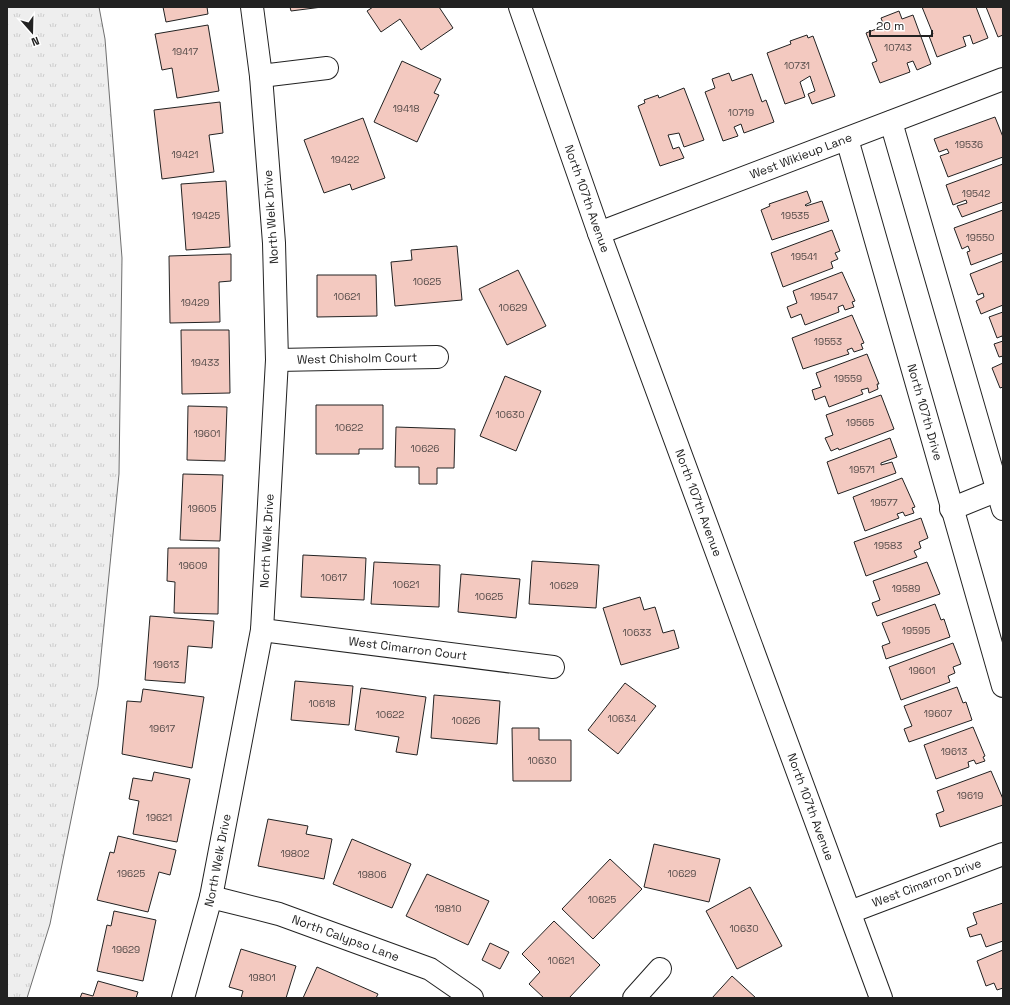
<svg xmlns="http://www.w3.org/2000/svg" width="1010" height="1005" font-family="'Space Grotesk',sans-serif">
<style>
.grass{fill:url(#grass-tufts);stroke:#6f6f6f}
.building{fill:#f3c9c0;stroke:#222}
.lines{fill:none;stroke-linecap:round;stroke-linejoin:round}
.minor-casing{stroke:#222;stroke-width:24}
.major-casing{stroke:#222;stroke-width:24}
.minor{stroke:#fff;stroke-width:22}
.major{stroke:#fff;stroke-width:22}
.labels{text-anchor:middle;stroke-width:3;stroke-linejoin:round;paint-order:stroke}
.number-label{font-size:10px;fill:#564c4a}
.street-label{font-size:12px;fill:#222;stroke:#fff}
</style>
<defs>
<pattern id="grass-tufts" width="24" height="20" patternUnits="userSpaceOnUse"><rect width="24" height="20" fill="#eee"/><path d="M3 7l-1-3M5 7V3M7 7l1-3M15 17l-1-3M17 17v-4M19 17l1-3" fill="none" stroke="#ccc"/></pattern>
</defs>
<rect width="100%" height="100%" fill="#fff"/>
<!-- grass -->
<polygon class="grass" points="7,7 99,7 105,39 122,258 119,474 98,686 50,924 27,998 7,998"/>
<!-- building -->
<g class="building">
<polygon points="163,7 207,7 208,14 166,22"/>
<polygon points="290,7 322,7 291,11"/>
<polygon points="373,7 439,7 453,28 421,50 400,19 381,32 367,11"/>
<polygon points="922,7 976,7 988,38 973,44 970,35 963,37 966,46 937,57 929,36 933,34"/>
<polygon points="986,7 1003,7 1003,35 998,37"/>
<polygon points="899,11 902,19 913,15 931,64 917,70 913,61 907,63 910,72 880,83 872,63 877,61 866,33 884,26 881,18"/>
<polygon points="208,25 219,91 177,98 172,68 162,70 155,34"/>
<polygon points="807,35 808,38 813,36 835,96 812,104 808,94 815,91 810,76 800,82 805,97 785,104 767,53 791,44 790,41"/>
<polygon points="402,61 441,79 434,93 439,95 417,142 374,122"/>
<polygon points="729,73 732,81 752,74 762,102 766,100 774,122 744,133 741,124 734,127 738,136 723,141 705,92 715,88 712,79"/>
<polygon points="684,88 704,140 684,147 679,133 668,135 673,149 679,147 684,158 660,166 638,106 645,103 644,100 658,95 659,98"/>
<polygon points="220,102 223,133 209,135 214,172 162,179 154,110"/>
<polygon points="995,117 1003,137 1003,157 948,177 940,156 949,153 947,149 939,152 934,139"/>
<polygon points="363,118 385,178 352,190 350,184 324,193 304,140"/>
<polygon points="1003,164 1003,202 962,217 957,206 967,203 966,200 953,205 946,185"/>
<polygon points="226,181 230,247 186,250 181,184"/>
<polygon points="807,191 811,202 805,205 806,206 822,201 829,221 772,240 761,210 770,206 769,204"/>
<polygon points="1003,210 1003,253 971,265 967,252 970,251 968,246 962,249 954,228"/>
<polygon points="832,230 840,251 835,253 838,259 831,262 833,268 783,287 771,253"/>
<polygon points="457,246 462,300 395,306 391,262 412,260 411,250"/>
<polygon points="231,254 231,281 219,282 220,322 170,323 169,256"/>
<polygon points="1003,261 1003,305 981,314 976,301 984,297 983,293 978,295 970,274"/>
<polygon points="518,270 546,326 507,345 479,289"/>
<polygon points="842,272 855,301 852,302 854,307 845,310 843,305 838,307 839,312 805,325 801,314 791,318 787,307 797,303 793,291"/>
<polygon points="317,275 376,275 377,316 317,317"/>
<polygon points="1003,312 1003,339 1002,336 997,338 989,317"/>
<polygon points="852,315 864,343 861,344 863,349 854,352 852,348 847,350 849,354 803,369 792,338"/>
<polygon points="181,330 229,330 230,393 182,394"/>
<polygon points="1003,341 1003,356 999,357 994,344"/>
<polygon points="867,354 879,384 877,384 878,389 869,393 868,388 861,390 863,394 829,407 825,396 815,400 812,390 821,387 816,373"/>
<polygon points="1003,363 1003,387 1000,388 992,368"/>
<polygon points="505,376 541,391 516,451 480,436"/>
<polygon points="881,395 894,429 839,450 838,448 831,451 825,438 833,435 826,415"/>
<polygon points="316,405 383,405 383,449 359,449 359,454 316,454"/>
<polygon points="188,406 227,407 225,461 187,460"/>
<polygon points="396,427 455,429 454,468 437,468 437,484 419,484 419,467 395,467"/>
<polygon points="890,438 897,457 881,463 881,465 892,462 896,473 838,494 827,462"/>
<polygon points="183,474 223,475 220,541 180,540"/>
<polygon points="902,478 915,507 912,508 914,513 905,516 903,512 897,514 899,518 865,531 853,497"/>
<polygon points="921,518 928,538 919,542 921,548 914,551 917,557 866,576 854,542"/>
<polygon points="168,548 219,548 218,614 174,613 175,582 167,581"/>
<polygon points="303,555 366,558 364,600 301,597"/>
<polygon points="532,561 599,565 596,608 529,604"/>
<polygon points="374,562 440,565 439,607 371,604"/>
<polygon points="927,562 940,594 877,616 872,603 880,600 873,581"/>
<polygon points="461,574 520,579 516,618 458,612"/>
<polygon points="640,597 644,610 655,607 663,633 674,630 679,648 621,665 603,608"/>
<polygon points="935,604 941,620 944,619 950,637 886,659 882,646 890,643 882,623"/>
<polygon points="150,616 214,621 212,648 188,646 185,683 145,680"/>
<polygon points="953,643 961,664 953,667 955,673 948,676 950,682 901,700 889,667"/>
<polygon points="295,681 353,686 349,725 291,720"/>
<polygon points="625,683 656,706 618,754 588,730"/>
<polygon points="957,687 963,703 966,702 972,720 909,742 904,729 912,726 904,706"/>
<polygon points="361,688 426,697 417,755 396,752 399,737 355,730"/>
<polygon points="143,689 204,697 192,768 122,754 127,701 141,702"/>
<polygon points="434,695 500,701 497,744 431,738"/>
<polygon points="973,727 985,756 983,757 985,761 976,764 974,760 968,762 969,767 936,779 924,745"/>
<polygon points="512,728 539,728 539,740 571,740 571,781 513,781"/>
<polygon points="991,771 1003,799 1003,805 940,827 936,814 944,811 937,791"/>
<polygon points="154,772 190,779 177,842 133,834 139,801 129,799 133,778 152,781"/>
<polygon points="268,819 308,826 306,834 332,839 324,879 258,866"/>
<polygon points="118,836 176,850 170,875 159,872 148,912 97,900 110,852 114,853"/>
<polygon points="352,839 411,864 392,908 333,884"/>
<polygon points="654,844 720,859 709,902 644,887"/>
<polygon points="610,859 642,889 593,939 562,909"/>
<polygon points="427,874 489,901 468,945 406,916"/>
<polygon points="750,887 782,946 737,969 706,911"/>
<polygon points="1003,903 1003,941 986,947 981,934 970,937 967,928 977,924 973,913"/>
<polygon points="114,911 156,920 143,981 97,971 107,925 111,926"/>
<polygon points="554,921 600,965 569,998 544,998 529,984 540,972 522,954"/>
<polygon points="490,943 509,952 500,969 482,960"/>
<polygon points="241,949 296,966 286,998 241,998 243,991 229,987"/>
<polygon points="1003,950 1003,988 997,990 994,983 986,986 977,961"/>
<polygon points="317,967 378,994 376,998 303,998"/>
<polygon points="732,976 756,998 712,998"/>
<polygon points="98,981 138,992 136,998 80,998 82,993 93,996"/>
</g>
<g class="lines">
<defs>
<g id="minor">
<polyline points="252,7 261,76 327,68"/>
<polyline points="891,122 1003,509"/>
<path id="s1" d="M847 139 1003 686"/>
<path id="s2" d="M599 233 1003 79"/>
<path id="s3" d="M277 360 437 357"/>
<polyline points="951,509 1003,488"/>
<path id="s4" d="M262 630 553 667"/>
<path id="s5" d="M211 897 279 914 430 969 472 998"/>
<path id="s6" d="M850 912 1003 854"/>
<path id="s7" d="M183 998 211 897 262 630 277 360 274 243 261 76"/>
<polyline points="634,998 660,969"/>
</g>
<g id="major">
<path id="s8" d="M520 7 599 233 881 998"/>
</g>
</defs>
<!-- minor casing -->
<use href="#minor" class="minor-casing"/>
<!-- major casing -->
<use href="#major" class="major-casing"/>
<!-- minor -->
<use href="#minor" class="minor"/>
<!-- major -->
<use href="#major" class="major"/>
</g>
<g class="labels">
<!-- number labels -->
<g class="number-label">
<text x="898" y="51">10743</text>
<text x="185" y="55">19417</text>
<text x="797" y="69">10731</text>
<text x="406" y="112">19418</text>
<text x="741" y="116">10719</text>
<text x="969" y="148">19536</text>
<text x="185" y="158">19421</text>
<text x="345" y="163">19422</text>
<text x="976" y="197">19542</text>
<text x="206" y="219">19425</text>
<text x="795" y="219">19535</text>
<text x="980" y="241">19550</text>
<text x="804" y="260">19541</text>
<text x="427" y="285">10625</text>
<text x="347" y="300">10621</text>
<text x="824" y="300">19547</text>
<text x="195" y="306">19429</text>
<text x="513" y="311">10629</text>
<text x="828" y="345">19553</text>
<text x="205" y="366">19433</text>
<text x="848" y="382">19559</text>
<text x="510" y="418">10630</text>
<text x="860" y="426">19565</text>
<text x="349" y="431">10622</text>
<text x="207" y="437">19601</text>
<text x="425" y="452">10626</text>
<text x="862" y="473">19571</text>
<text x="884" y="506">19577</text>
<text x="202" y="512">19605</text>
<text x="888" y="549">19583</text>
<text x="193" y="569">19609</text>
<text x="334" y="581">10617</text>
<text x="406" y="588">10621</text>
<text x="564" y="589">10629</text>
<text x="906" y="592">19589</text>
<text x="489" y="600">10625</text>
<text x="916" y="634">19595</text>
<text x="637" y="636">10633</text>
<text x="166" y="668">19613</text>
<text x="922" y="674">19601</text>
<text x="322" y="707">10618</text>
<text x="938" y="717">19607</text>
<text x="390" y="718">10622</text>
<text x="622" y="722">10634</text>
<text x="466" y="724">10626</text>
<text x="162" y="732">19617</text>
<text x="954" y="755">19613</text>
<text x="542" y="764">10630</text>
<text x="970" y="799">19619</text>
<text x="159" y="821">19621</text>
<text x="295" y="857">19802</text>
<text x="131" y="877">19625</text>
<text x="682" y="877">10629</text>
<text x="372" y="878">19806</text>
<text x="602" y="903">10625</text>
<text x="448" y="912">19810</text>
<text x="744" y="932">10630</text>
<text x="126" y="953">19629</text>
<text x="561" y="964">10621</text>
<text x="262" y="981">19801</text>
</g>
<!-- street labels -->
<g class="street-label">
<text dy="4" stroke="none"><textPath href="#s2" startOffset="216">West Wikieup Lane</textPath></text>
<text dy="4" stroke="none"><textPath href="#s8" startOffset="203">North 107th Avenue</textPath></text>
<text transform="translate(271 217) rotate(-94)" y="4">North Welk Drive</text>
<text dy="4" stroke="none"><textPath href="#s3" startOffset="80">West Chisholm Court</textPath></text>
<text dy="4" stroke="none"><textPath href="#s1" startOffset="284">North 107th Drive</textPath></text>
<text dy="4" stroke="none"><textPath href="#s8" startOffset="527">North 107th Avenue</textPath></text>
<text dy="4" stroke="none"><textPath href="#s7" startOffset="466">North Welk Drive</textPath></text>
<text dy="4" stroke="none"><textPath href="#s4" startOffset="147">West Cimarron Court</textPath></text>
<text dy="4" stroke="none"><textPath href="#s8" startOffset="851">North 107th Avenue</textPath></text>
<text dy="4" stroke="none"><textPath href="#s7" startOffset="142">North Welk Drive</textPath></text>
<text dy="4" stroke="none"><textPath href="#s6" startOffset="82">West Cimarron Drive</textPath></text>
<text dy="4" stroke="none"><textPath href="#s5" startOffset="141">North Calypso Lane</textPath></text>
</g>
</g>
<!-- border -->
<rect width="1010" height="1005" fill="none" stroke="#222222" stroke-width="16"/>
<!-- north arrow -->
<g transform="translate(32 32) rotate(160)" stroke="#ffffff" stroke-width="3" paint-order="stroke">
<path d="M0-3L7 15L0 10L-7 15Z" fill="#222222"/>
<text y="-6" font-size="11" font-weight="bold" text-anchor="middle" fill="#222222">N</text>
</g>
<!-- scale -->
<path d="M870 30v6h62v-6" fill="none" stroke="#222222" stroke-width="2"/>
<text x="876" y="30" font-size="12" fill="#222222" stroke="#ffffff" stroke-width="3" paint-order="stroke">20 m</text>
</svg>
